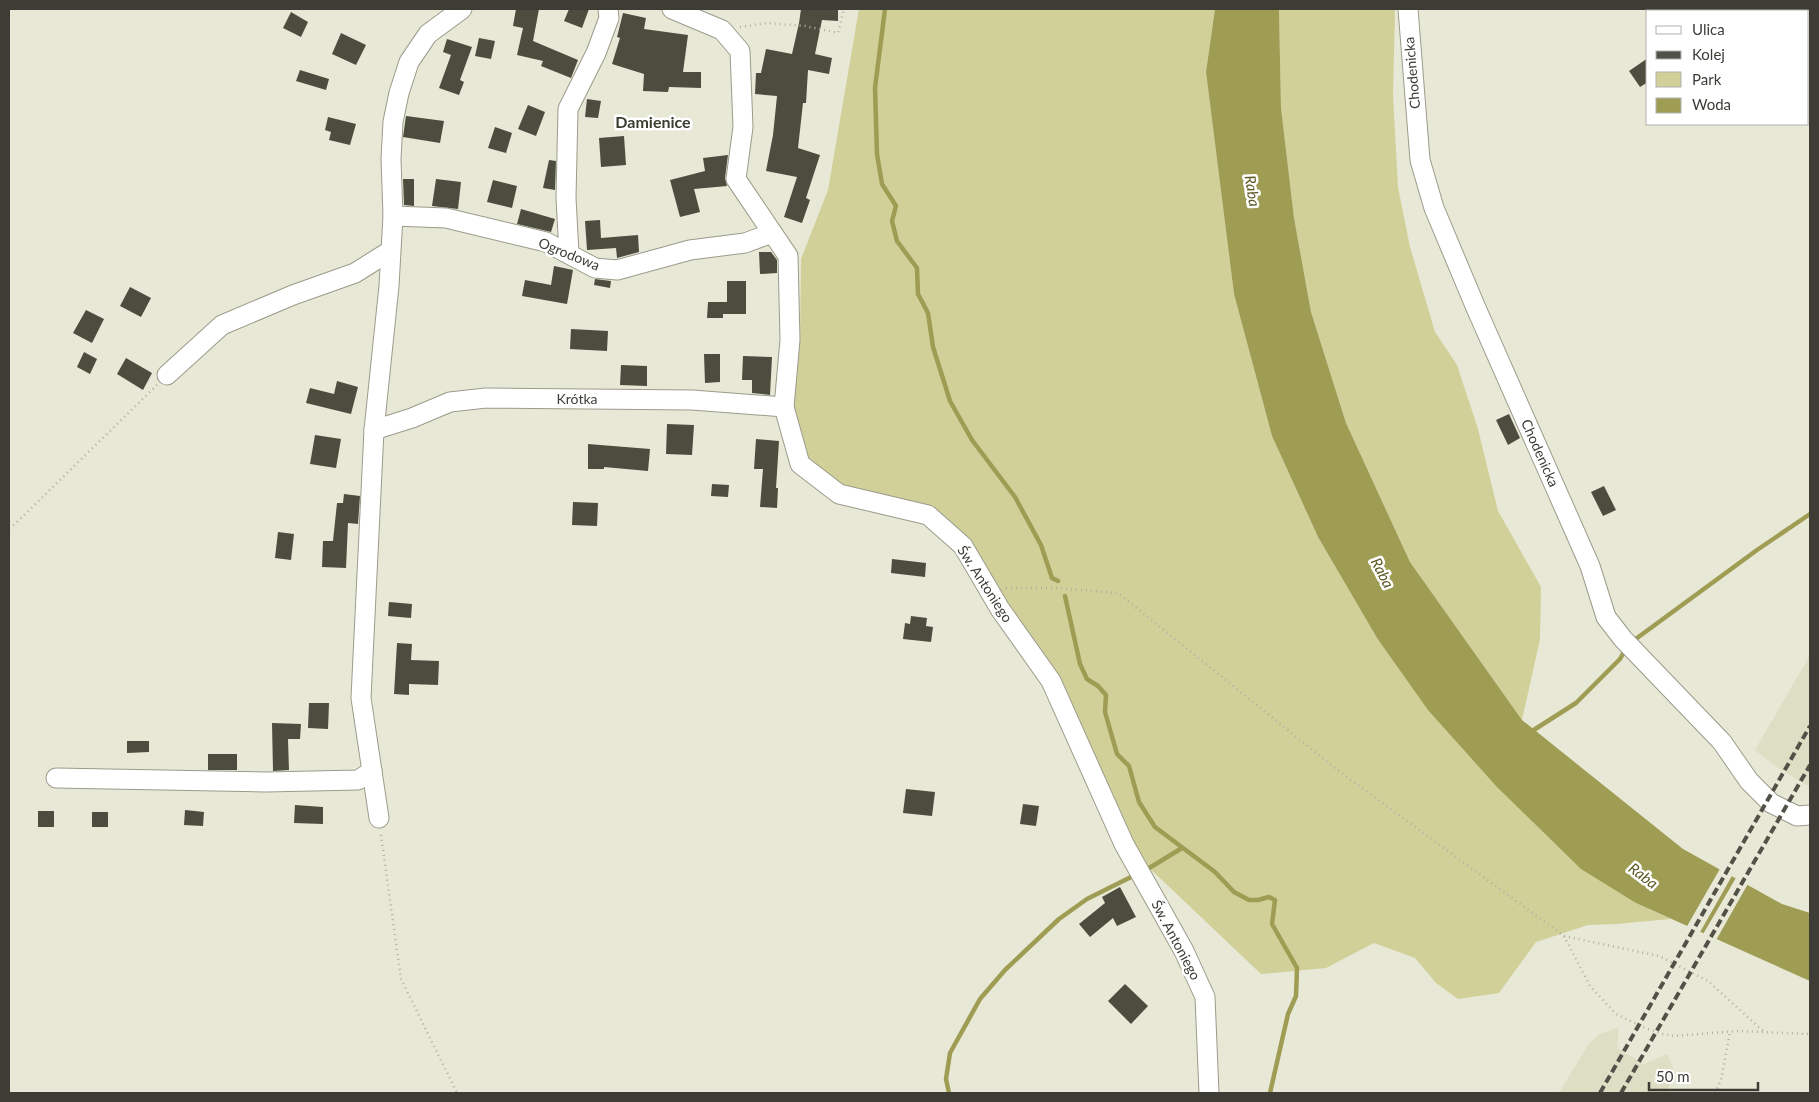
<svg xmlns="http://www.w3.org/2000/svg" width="1819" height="1102" font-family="Lato,sans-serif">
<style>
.built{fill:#dedec5}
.green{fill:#d1d099}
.water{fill:#9f9c53}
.pier{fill:#e8e8d7}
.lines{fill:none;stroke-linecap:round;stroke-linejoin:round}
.stream{stroke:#9f9c53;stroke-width:4.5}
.building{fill:#4d4d3f}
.minor-casing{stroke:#9b9b8b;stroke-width:21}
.path{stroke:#b1b1a3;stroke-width:2.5;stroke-dasharray:1 4;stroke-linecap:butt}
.minor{stroke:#fff;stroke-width:19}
.rail{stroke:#515148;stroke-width:4;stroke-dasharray:8 4;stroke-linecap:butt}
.labels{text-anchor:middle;stroke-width:5;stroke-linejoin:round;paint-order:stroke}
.street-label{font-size:14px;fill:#3d3d36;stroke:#fff}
.water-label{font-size:15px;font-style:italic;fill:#5a5721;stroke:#fff}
.quarter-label{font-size:16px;font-weight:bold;fill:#3c3c2e;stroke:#fff}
</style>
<rect width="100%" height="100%" fill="#e8e8d7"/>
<!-- built -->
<g class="built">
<polygon points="1810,655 1810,787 1778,768 1755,750"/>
<polygon points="1619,1027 1617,1048 1644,1064 1667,1054 1673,1067 1670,1085 1665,1093 1559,1093 1588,1045 1600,1034"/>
</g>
<!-- green -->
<g class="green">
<polygon points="859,9 1215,9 1206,72 1234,294 1272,436 1318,537 1377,638 1636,903 1671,919 1616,924 1588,925 1536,942 1499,993 1458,999 1436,983 1415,958 1374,943 1326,968 1261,974 1124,844 1051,681 1000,609 928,515 839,494 800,464 784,407 797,374 800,341 801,259 828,190"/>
<polygon points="1279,9 1395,9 1393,96 1398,187 1410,247 1435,332 1457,365 1478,429 1498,511 1541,587 1540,639 1522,720 1410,562 1346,423 1311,312 1294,218 1281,108"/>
</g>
<!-- water -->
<polygon class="water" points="1215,9 1279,9 1281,108 1294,218 1311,312 1346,423 1410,562 1522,720 1683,849 1782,904 1810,913 1810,981 1636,903 1581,869 1497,787 1428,710 1377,638 1318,537 1272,436 1234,294 1206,72"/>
<!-- pier -->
<g class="pier">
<polygon points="1721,867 1733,874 1699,934 1686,928"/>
<polygon points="1737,876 1749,882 1715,942 1702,936"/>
</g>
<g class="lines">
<!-- stream -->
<g class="stream">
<polyline points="885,9 875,88 877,154 882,184 896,206 892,221 897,241 917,268 918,294 928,313 933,347 950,401 972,440 1015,497 1041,545 1052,578 1058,581"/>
<polyline points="1065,596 1080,664 1087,679 1098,686 1106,695 1105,712 1117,754 1129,766 1139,802 1155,827 1215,872 1234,892 1249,900 1258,900 1269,897 1275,900 1272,924 1297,968 1296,996 1288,1014 1270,1093"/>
<polyline points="1633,641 1757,550 1810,514"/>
<polyline points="1529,733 1576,703 1620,659 1625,650"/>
<polyline points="1146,870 1182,848"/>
<polyline points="949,1093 946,1079 950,1053 980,999 1005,970 1059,919 1087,899 1133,876"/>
</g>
</g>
<!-- building -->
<g class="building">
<polygon points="516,9 539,9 533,41 578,60 571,78 541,66 543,61 517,55 523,28 513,26"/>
<polygon points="569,9 589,9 582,28 564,21"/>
<polygon points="801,9 838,9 838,21 822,20 815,54 832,58 829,74 808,70 806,103 803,103 798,148 820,155 806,198 810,200 802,223 784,217 797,177 766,171 773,135 777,96 755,94 756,73 761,73 766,49 792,54 799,23"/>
<polygon points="291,12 308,22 301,37 283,28"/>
<polygon points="623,13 646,18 644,29 688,35 683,72 701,72 701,88 669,87 668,92 643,91 644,74 612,64 620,38 617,37"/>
<polygon points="341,33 366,45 356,65 332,54"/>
<polygon points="479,38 495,41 491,59 475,56"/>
<polygon points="447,39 472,47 460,80 464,82 459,95 439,88 451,55 443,52"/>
<polygon points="1648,58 1648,82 1640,87 1629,71"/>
<polygon points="300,70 329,79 326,90 296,81"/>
<polygon points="587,99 601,101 598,118 585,117"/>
<polygon points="528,105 545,112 536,136 518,129"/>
<polygon points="406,116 444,121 440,143 403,137"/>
<polygon points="328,117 356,124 350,145 329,140 331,132 325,130"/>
<polygon points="495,127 512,133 506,153 488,148"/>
<polygon points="624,136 626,165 601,167 599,138"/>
<polygon points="728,155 725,178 727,186 694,189 700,212 680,217 670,180 705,171 703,158"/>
<polygon points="549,160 556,161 555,190 543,188"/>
<polygon points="403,179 414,179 414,206 404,205"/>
<polygon points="436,179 461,182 458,209 432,206"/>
<polygon points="493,180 517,186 512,208 487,202"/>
<polygon points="521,209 555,219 551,232 517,224"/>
<polygon points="600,220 601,238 638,235 639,252 617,258 616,248 587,250 585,221"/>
<polygon points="759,252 771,252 777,260 777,273 760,274"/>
<polygon points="554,266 573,270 567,304 522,296 525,280 551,285"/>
<polygon points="595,279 611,281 610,288 594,285"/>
<polygon points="727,281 746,281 746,314 723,314 723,318 707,318 708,302 727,302"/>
<polygon points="130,287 151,298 141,317 120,306"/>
<polygon points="86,310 104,319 92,343 73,333"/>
<polygon points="571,329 608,331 607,351 570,349"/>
<polygon points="84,352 97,359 90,374 77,367"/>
<polygon points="704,354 720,354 720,382 705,383"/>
<polygon points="743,356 772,357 770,395 752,393 752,380 742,380"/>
<polygon points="126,358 152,373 143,390 117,374"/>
<polygon points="621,365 647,366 647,386 620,385"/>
<polygon points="337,381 358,387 351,414 306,403 310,388 334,394"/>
<polygon points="1509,414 1520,438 1508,445 1496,420"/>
<polygon points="667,424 694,425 692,455 666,454"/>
<polygon points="315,435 341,439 336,468 310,464"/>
<polygon points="756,439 779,441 776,488 778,488 777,508 760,507 763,469 754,469"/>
<polygon points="588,444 650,449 648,471 604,467 604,469 588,469"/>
<polygon points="712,484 729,485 728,497 711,496"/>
<polygon points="1604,486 1616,510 1603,516 1591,492"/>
<polygon points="344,494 360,496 358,524 348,523 346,568 322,567 323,541 333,541 337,503 343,503"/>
<polygon points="573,502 598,503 597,526 572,525"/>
<polygon points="278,532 294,534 291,560 275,558"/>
<polygon points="892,559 926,563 925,577 891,573"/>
<polygon points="389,602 412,604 411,618 388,616"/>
<polygon points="911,616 927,618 926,626 933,627 931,642 903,639 905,623 910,624"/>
<polygon points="397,643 412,644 411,660 439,661 438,685 409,684 409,695 394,694"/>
<polygon points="309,703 329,703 328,729 308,728"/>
<polygon points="272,723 301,724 300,739 288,739 289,770 273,771"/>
<polygon points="127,741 149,741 149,752 127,753"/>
<rect x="208" y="754" width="29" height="16"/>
<polygon points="906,789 935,792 932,816 903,813"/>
<polygon points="1023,804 1039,806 1036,826 1020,824"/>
<polygon points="295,805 323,807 323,824 294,823"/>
<polygon points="185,810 204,812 203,826 184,825"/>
<rect x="38" y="811" width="16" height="16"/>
<rect x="92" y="812" width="16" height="15"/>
<polygon points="1120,887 1136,917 1117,926 1113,918 1090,937 1079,924 1105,903 1102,897"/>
<polygon points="1125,984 1148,1006 1131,1024 1108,1001"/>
</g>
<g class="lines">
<defs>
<g id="minor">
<polyline points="672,9 722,30 740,51 743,127 736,179 788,256 790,340 784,407 800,464 839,494 928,515 963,546 1000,609 1051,681 1124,844 1184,951 1205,997 1209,1093"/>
<polyline points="1408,9 1420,160 1434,208 1476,308 1590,566 1606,617 1623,639 1722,742 1749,781 1771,803 1797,816 1810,815"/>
<polyline points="393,216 446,218 546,242 595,268 617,270 690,250 745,243 772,233"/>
<polyline points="569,254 566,198 568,109 596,53 609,18 608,9"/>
<polyline points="167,375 222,325 293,295 355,273 390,251"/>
<polyline points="374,430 412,418 450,402 486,398 692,400 784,407"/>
<polyline points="56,778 266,782 358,780 372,771"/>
<polyline points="379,818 361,698 374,430 389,286 393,216 391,159 393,122 399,93 409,62 428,34 462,9"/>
</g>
</defs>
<!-- minor casing -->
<use href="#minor" class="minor-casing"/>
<!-- path -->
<g class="path">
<polyline points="740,27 767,23 805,26 838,33 844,9"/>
<polyline points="9,528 15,524 157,385"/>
<polyline points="1006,588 1057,588 1118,593 1336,769 1564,936 1590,986 1616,1014 1645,1028 1663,1034 1675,1036 1737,1031 1810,1034"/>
<polyline points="381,835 401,979 457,1093"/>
<polyline points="1564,936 1659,956 1708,981 1763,1031"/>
<polyline points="1715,1093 1721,1080 1730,1032"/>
</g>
<!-- minor -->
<use href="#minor" class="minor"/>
<!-- rail -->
<g class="rail">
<polyline points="1600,1093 1810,726"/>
<polyline points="1621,1093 1810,765"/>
</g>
</g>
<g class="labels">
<!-- street labels -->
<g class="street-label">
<text transform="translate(1412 73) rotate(-95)" y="5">Chodenicka</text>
<text transform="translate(569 254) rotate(22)" y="5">Ogrodowa</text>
<text x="577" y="404">Krótka</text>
<text transform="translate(1540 453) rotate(66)" y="5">Chodenicka</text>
<text transform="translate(985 584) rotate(57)" y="5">Św. Antoniego</text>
<text transform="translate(1176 940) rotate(62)" y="5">Św. Antoniego</text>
</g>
<!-- water labels -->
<g class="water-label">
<text transform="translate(1252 191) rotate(81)" y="5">Raba</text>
<text transform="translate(1382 573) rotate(63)" y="5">Raba</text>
<text transform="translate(1643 876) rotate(37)" y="5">Raba</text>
</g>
<!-- quarter labels -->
<g class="quarter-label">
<text x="653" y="128">Damienice</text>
</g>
</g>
<!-- border -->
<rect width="1819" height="1102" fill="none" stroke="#3d3d36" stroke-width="20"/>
<!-- legend -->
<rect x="1646" y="10" width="162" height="115" fill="#ffffff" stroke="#b1b1af"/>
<rect x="1656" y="26" width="25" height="8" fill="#ffffff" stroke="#b1b1af"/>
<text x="1692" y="35" font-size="15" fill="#3d3d36">Ulica</text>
<rect x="1656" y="51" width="25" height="8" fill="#515148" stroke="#b1b1af"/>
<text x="1692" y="60" font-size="15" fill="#3d3d36">Kolej</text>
<rect x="1656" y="72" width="25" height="15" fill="#d1d099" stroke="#b1b1af"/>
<text x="1692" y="85" font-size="15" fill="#3d3d36">Park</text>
<rect x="1656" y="98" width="25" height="15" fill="#9f9c53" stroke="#b1b1af"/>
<text x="1692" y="110" font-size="15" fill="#3d3d36">Woda</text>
<!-- scale -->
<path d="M1649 1082v8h109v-8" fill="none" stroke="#3d3d36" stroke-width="2.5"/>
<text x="1656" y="1082" font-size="15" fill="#3d3d36" stroke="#ffffff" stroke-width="4" paint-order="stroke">50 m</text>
</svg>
